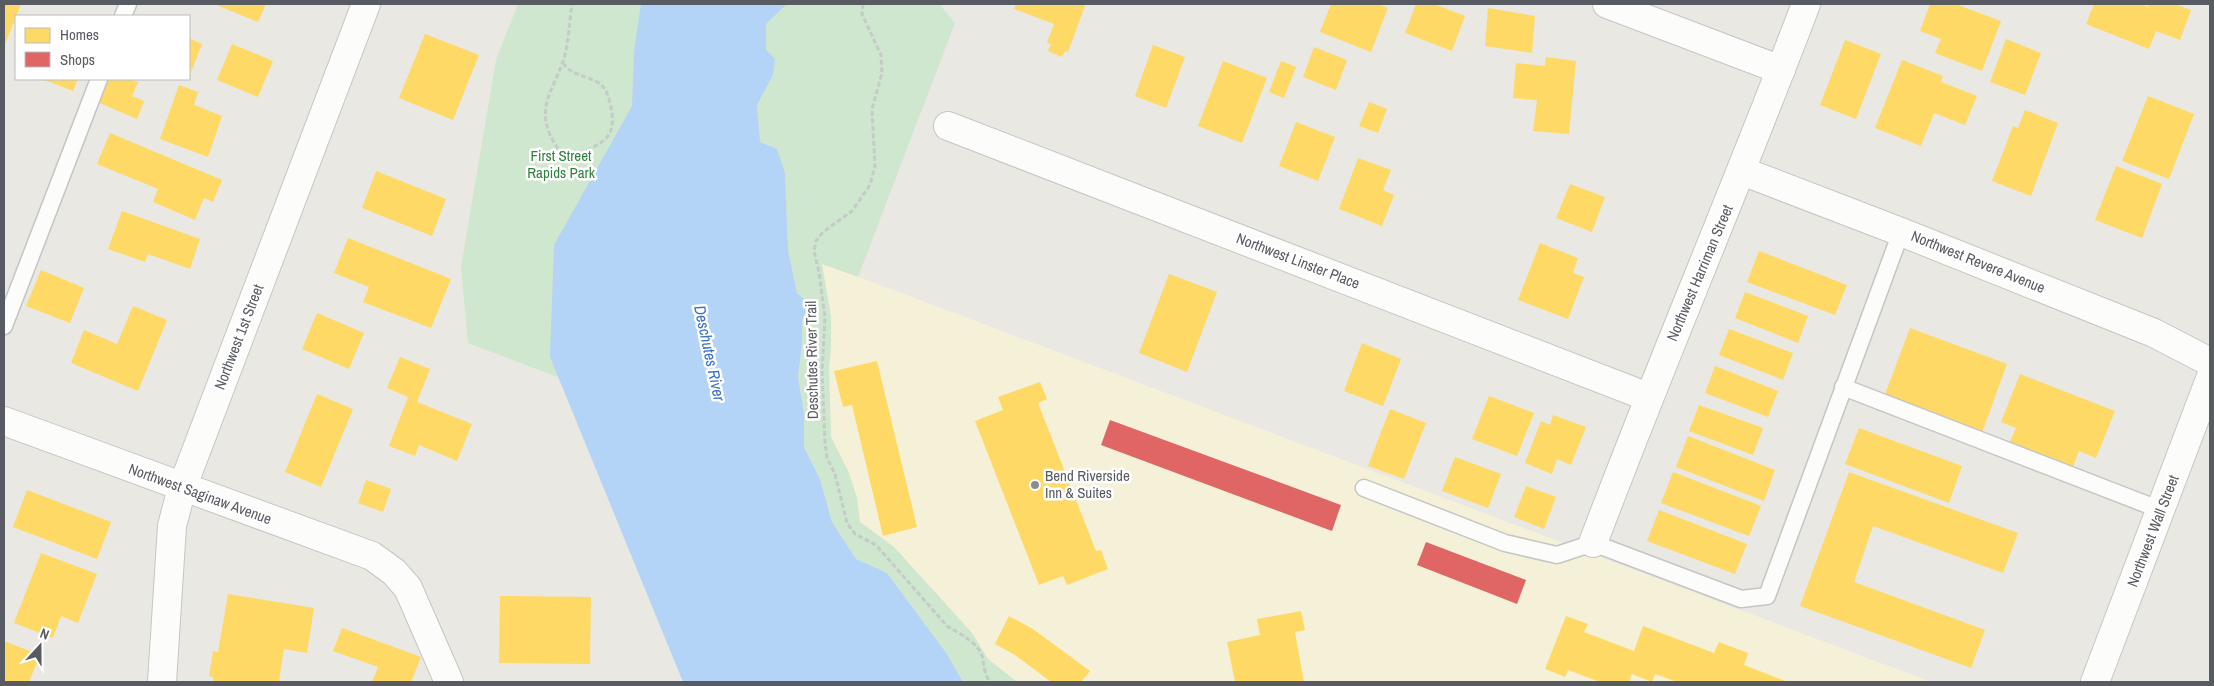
<svg xmlns="http://www.w3.org/2000/svg" width="2214" height="686" font-family="'Archivo Narrow',sans-serif">
<style>
.commercial{fill:#f5f1d9}
.green{fill:#cfe7ce}
.water{fill:#b3d4f6}
.homes{fill:#ffd966}
.shops{fill:#e06666}
.lines{fill:none;stroke-linecap:round;stroke-linejoin:round}
.lane-casing{stroke:#c5c6c4;stroke-width:19}
.street-casing{stroke:#c5c6c4;stroke-width:30}
.secondary-casing{stroke:#c6c7c6;stroke-width:30}
.path{stroke:#c5cbc8;stroke-width:3;stroke-dasharray:5 2.5;stroke-linecap:butt}
.lane{stroke:#fcfcfb;stroke-width:16}
.street{stroke:#fcfcfb;stroke-width:28}
.secondary{stroke:#fcfcfb;stroke-width:28}
.poi-dot{fill:#8b8c8e;stroke:#fff;stroke-width:2}
.labels{text-anchor:middle;stroke-width:5;stroke-linejoin:round;paint-order:stroke}
.park-label{font-size:15px;fill:#2f823b;stroke:#fff}
.street-label{font-size:15px;fill:#585b61;stroke:#fff}
.poi-label{font-size:15px;fill:#585b61;stroke:#fff;text-anchor:start}
.water-label{font-size:16px;font-style:italic;fill:#3a71c7;stroke:#fff}
</style>
<rect width="100%" height="100%" fill="#e9e8e2"/>
<!-- commercial -->
<polygon class="commercial" points="822,263 1931,682 1017,682 988,659 972,633 894,547 860,522 857,498 849,473 831,437 829,368 831,347"/>
<!-- green -->
<g class="green">
<polygon points="518,4 657,4 624,402 468,343 461,267 496,60"/>
<polygon points="787,4 939,4 955,23 858,277 822,264 831,316 831,347 829,368 831,437 849,473 857,498 860,522 894,547 972,633 988,659 1017,682 963,682 947,654 887,573 856,559 832,522 820,479 804,447 804,413 798,377 802,344 802,322 806,311 804,299 797,293 788,250 785,173 759,142 757,105 773,75 766,50 766,24"/>
</g>
<!-- water -->
<polygon class="water" points="641,4 787,4 766,24 766,50 775,59 773,75 757,105 760,142 777,149 785,173 788,250 797,293 804,299 806,311 802,322 802,344 798,377 804,413 804,447 820,479 832,522 856,559 887,573 947,654 963,682 683,682 550,357 554,245 632,106 634,52"/>
<!-- homes -->
<g class="homes">
<polygon points="4,4 21,4 4,47"/>
<polygon points="214,4 266,4 258,22"/>
<polygon points="1016,4 1080,4 1085,6 1068,52 1065,51 1062,57 1048,51 1051,44 1047,43 1054,24 1014,9"/>
<polygon points="1331,4 1377,4 1388,8 1371,52 1320,32"/>
<polygon points="1416,4 1434,4 1465,16 1452,51 1405,33"/>
<polygon points="1930,4 1955,4 2001,21 1982,71 1935,53 1941,39 1920,31"/>
<polygon points="2094,4 2141,4 2148,7 2149,4 2174,4 2191,10 2180,40 2156,31 2149,49 2086,24"/>
<polygon points="1488,8 1535,16 1532,53 1485,46"/>
<polygon points="425,34 479,55 453,120 399,98"/>
<polygon points="189,38 202,44 189,77"/>
<polygon points="2006,39 2041,53 2025,95 1990,82"/>
<polygon points="1845,40 1881,54 1856,119 1820,105"/>
<polygon points="232,44 273,61 258,97 217,80"/>
<polygon points="1153,45 1185,57 1166,108 1135,96"/>
<polygon points="1314,47 1347,60 1336,90 1303,77"/>
<polygon points="1546,57 1576,61 1569,134 1533,131 1537,100 1513,98 1516,63 1545,66"/>
<polygon points="1902,60 1943,76 1941,82 1977,96 1965,125 1934,113 1921,146 1875,128"/>
<polygon points="1223,61 1267,78 1242,143 1198,126"/>
<polygon points="1281,61 1296,67 1284,98 1269,92"/>
<polygon points="42,79 78,79 73,91"/>
<polygon points="106,79 129,79 138,82 132,96 144,101 137,119 97,102"/>
<polygon points="179,85 198,92 194,105 222,116 208,157 160,139"/>
<polygon points="2148,96 2194,114 2169,179 2122,161"/>
<polygon points="1369,102 1387,109 1378,133 1359,126"/>
<polygon points="2025,110 2058,123 2031,196 1992,181 2013,126 2018,128"/>
<polygon points="1296,122 1335,137 1318,181 1279,166"/>
<polygon points="110,133 222,180 213,202 204,198 195,220 153,202 158,189 97,164"/>
<polygon points="1358,158 1391,170 1383,190 1394,195 1382,226 1339,209"/>
<polygon points="2116,166 2162,184 2142,238 2095,220"/>
<polygon points="376,171 446,199 432,236 362,208"/>
<polygon points="1570,184 1605,197 1592,232 1556,218"/>
<polygon points="122,211 200,239 190,269 148,254 145,262 108,249"/>
<polygon points="348,238 451,279 431,328 363,302 369,287 334,273"/>
<polygon points="1540,243 1578,258 1573,273 1584,277 1568,319 1518,300"/>
<polygon points="1759,251 1847,285 1835,315 1747,282"/>
<polygon points="41,270 84,288 70,323 26,306"/>
<polygon points="1169,274 1217,292 1187,372 1139,353"/>
<polygon points="1745,292 1808,316 1798,343 1735,318"/>
<polygon points="133,306 167,320 138,391 71,363 84,330 117,344"/>
<polygon points="317,313 364,333 349,369 302,349"/>
<polygon points="1910,328 2007,364 1982,433 1884,397"/>
<polygon points="1729,329 1793,353 1783,380 1719,355"/>
<polygon points="1362,343 1401,359 1383,406 1344,391"/>
<polygon points="400,357 430,369 417,402 472,424 457,461 419,445 415,456 389,446 408,397 387,388"/>
<polygon points="877,361 917,527 883,536 852,405 843,407 834,371"/>
<polygon points="1715,366 1778,391 1768,417 1705,393"/>
<polygon points="2020,374 2115,411 2096,458 2079,451 2072,469 2009,444 2016,428 2001,422"/>
<polygon points="1040,382 1047,399 1038,403 1096,551 1101,550 1108,569 1067,585 1063,576 1039,585 975,421 1003,410 998,397"/>
<polygon points="317,394 353,409 321,487 285,472"/>
<polygon points="1489,396 1534,413 1517,456 1472,439"/>
<polygon points="1699,405 1763,428 1753,455 1689,431"/>
<polygon points="1390,409 1426,423 1404,479 1368,466"/>
<polygon points="1553,415 1586,427 1571,465 1557,459 1552,474 1525,463 1541,421 1550,425"/>
<polygon points="1859,428 1962,466 1949,503 1845,464"/>
<polygon points="1688,436 1775,470 1764,501 1676,467"/>
<polygon points="1455,457 1501,474 1488,508 1442,491"/>
<polygon points="1673,472 1761,506 1749,536 1661,503"/>
<polygon points="1849,472 2018,533 2003,573 1873,526 1854,582 1985,630 1971,668 1800,606"/>
<polygon points="366,480 391,489 383,512 358,503"/>
<polygon points="1526,486 1556,497 1544,529 1514,517"/>
<polygon points="27,490 111,522 97,559 13,527"/>
<polygon points="1659,510 1747,544 1735,574 1647,541"/>
<polygon points="41,553 97,574 78,623 61,616 53,638 14,623"/>
<polygon points="228,594 314,608 307,653 284,649 279,682 213,682 213,677 209,676 213,651 218,652"/>
<polygon points="500,596 591,597 590,664 499,663"/>
<polygon points="1301,611 1305,630 1295,632 1304,682 1235,682 1227,642 1260,635 1257,619"/>
<polygon points="1009,616 1033,629 1090,671 1081,682 1051,682 1015,655 995,644"/>
<polygon points="1566,616 1588,624 1584,632 1634,651 1643,626 1714,653 1719,642 1748,653 1744,665 1788,682 1677,682 1655,674 1652,682 1632,674 1629,682 1600,682 1568,670 1565,677 1545,669"/>
<polygon points="342,628 421,657 411,682 372,682 378,667 333,651"/>
<polygon points="4,641 40,655 29,682 4,681"/>
</g>
<!-- shops -->
<g class="shops">
<polygon points="1110,420 1341,505 1332,531 1101,445"/>
<polygon points="1426,542 1526,580 1517,604 1417,565"/>
</g>
<g class="lines">
<defs>
<g id="lane">
<polyline points="123,16 128,4"/>
<polyline points="4,326 99,79"/>
<polyline points="1843,387 2161,510"/>
<polyline points="1364,488 1505,543 1557,555 1593,543 1741,599 1767,596 1901,232"/>
</g>
<g id="street">
<polyline points="1607,4 1781,70"/>
<polyline points="948,126 1648,397"/>
<polyline points="1742,171 1901,232 2154,333 2210,362"/>
<polyline points="4,421 372,556 394,572 408,588 449,682"/>
<path d="M1593 543C1661 362 1738 184 1806 4"/>
<polyline points="162,682 172,526 182,488 366,4"/>
</g>
<polyline id="secondary" points="2095,682 2210,379"/>
</defs>
<!-- lane casing -->
<use href="#lane" class="lane-casing"/>
<!-- street casing -->
<use href="#street" class="street-casing"/>
<!-- secondary casing -->
<use href="#secondary" class="secondary-casing"/>
<!-- path -->
<g class="path">
<path d="M863 4 862 14 881 55 882 73 872 109 875 166 870 185 852 211 823 232 816 241 814 251 819 272 825 318 822 371 825 442 827 458 835 474 847 523 855 534 876 545 947 626C958 633 974 640 981 653 985 662 982 670 990 682"/>
<path d="M563 63C572 76 586 75 599 83 606 88 608 95 610 103 619 140 602 143 572 157 561 154 556 147 551 137 537 107 552 92 562 64 569 46 569 23 572 4"/>
</g>
<!-- lane -->
<use href="#lane" class="lane"/>
<!-- street -->
<use href="#street" class="street"/>
<!-- secondary -->
<use href="#secondary" class="secondary"/>
</g>
<!-- markers -->
<circle class="poi-dot" cx="1035" cy="485" r="5"/>
<g class="labels">
<!-- park labels -->
<g class="park-label">
<text x="561" y="161">First Street<tspan x="561" dy="17">Rapids Park</tspan></text>
</g>
<!-- street labels -->
<g class="street-label">
<text transform="translate(1298 261) rotate(21)" y="5">Northwest Linster Place</text>
<text transform="translate(1978 262) rotate(22)" y="5">Northwest Revere Avenue</text>
<text transform="translate(1700 273) rotate(-67)" y="5">Northwest Harriman Street</text>
<text transform="translate(239 337) rotate(-69)" y="5">Northwest 1st Street</text>
<text transform="translate(812 360) rotate(-91)" y="5">Deschutes River Trail</text>
<text transform="translate(200 494) rotate(20)" y="5">Northwest Saginaw Avenue</text>
<text transform="translate(2153 531) rotate(-69)" y="5">Northwest Wall Street</text>
</g>
<!-- poi labels -->
<g class="poi-label">
<text x="1045" y="481">Bend Riverside<tspan x="1045" dy="17">Inn &amp; Suites</tspan></text>
</g>
<!-- water labels -->
<g class="water-label">
<text transform="translate(710 353) rotate(78)" y="6">Deschutes River</text>
</g>
</g>
<!-- border -->
<rect width="2214" height="686" fill="none" stroke="#585b61" stroke-width="10"/>
<!-- legend -->
<rect x="15" y="15" width="175" height="65" fill="#ffffff" stroke="#bcbdc0"/>
<rect x="25" y="28" width="25" height="15" fill="#ffd966" stroke="#bcbdc0"/>
<text x="60" y="40" font-size="15" fill="#585b61">Homes</text>
<rect x="25" y="52" width="25" height="15" fill="#e06666" stroke="#bcbdc0"/>
<text x="60" y="65" font-size="15" fill="#585b61">Shops</text>
<!-- north arrow -->
<g transform="translate(40 646) rotate(21)" stroke="#ffffff" stroke-width="4" paint-order="stroke">
<path d="M0-4L9 19L0 12L-9 19Z" fill="#585b61"/>
<text y="-8" font-size="14" font-weight="bold" text-anchor="middle" fill="#585b61">N</text>
</g>
</svg>
